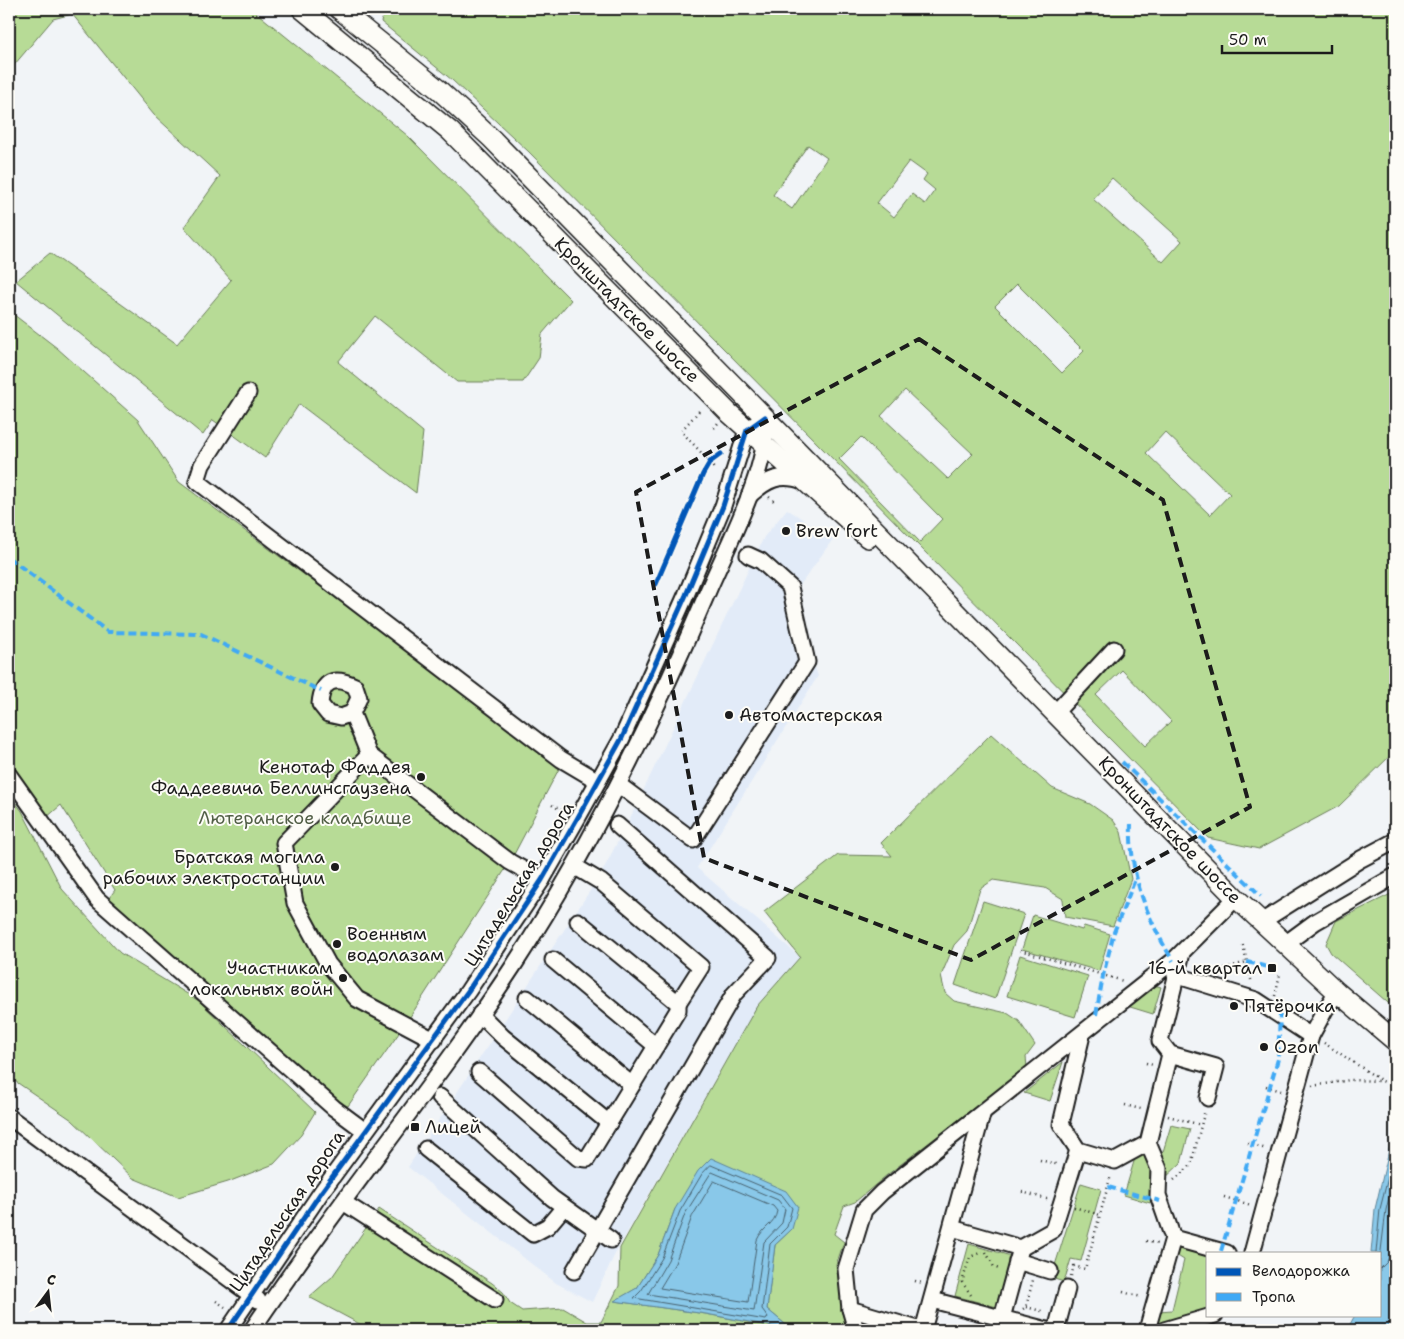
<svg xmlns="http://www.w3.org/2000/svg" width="1404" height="1339" font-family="'Shantell Sans',sans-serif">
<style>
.built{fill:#e2ebf8}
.green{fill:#b7db96;stroke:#6a7c59;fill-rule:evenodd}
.water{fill:#89c8e9;stroke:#5d8397}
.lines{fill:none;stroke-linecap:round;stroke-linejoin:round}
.shore{stroke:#48616e;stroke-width:1}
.minor-casing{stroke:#1c1c1c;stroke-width:19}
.major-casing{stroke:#1c1c1c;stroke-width:22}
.path{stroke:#1c1c1c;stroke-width:2.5;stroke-dasharray:1 4;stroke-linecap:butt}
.minor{stroke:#fdfcf7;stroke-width:15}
.major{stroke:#fdfcf7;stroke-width:19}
.quiet{stroke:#3fa9f5;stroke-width:4;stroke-dasharray:8 4;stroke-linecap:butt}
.cycleway-casing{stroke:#fdfcf7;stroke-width:8}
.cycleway{stroke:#0057b8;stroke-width:5}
.marked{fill:none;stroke:#1c1c1c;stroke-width:4;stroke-dasharray:10 6;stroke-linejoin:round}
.poi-dot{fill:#1c1c1c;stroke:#fdfcf7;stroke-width:2}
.labels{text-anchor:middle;stroke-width:4;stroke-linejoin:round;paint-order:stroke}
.street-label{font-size:18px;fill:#1c1c1c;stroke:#fdfcf7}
.poi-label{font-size:18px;fill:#1c1c1c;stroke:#fdfcf7;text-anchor:start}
.park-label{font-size:18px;fill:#525f47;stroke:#fdfcf7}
</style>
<rect width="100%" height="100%" fill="#f1f4f7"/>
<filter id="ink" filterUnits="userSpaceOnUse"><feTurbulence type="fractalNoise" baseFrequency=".02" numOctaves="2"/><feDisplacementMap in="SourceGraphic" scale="10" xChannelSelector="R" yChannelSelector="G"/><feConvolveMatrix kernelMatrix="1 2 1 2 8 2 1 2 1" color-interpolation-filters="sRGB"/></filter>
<g filter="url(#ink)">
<!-- built -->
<polygon class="built" points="787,509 833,539 796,591 792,604 818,676 697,868 800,957 757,1006 616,1252 592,1302 556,1283 408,1167 601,874 634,810 764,537"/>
<!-- green -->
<g class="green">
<polygon points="9,9 252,9 408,136 571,300 542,334 539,358 523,382 457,382 375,316 338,362 423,432 416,493 299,404 265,458 213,420 203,435 16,281 50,253 177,344 231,280 184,227 220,176 154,115 72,14 53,19 9,71"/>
<path d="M386 9H1395V751L1339 806 1259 849 1208 838 529 152 452 80 381 22ZM808 145 827 158 792 209 773 195ZM909 161 927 174 923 180 935 190 925 204 912 194 894 217 877 203ZM1112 178 1182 241 1163 262 1093 199ZM1017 284 1084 351 1062 373 995 306ZM905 390 973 454 948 479 881 416ZM1165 432 1230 494 1210 515 1146 453ZM861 437 942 519 920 542 839 459ZM1122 670 1171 721 1145 746 1096 695Z"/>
<polygon points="9,311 57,348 138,420 179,482 561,765 510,862 406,1023 348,1106 338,1103 106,902 115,890 61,805 46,818 9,762"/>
<polygon points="991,734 1052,788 1090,804 1113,820 1121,832 1131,879 1113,926 1065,917 1063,899 1045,888 993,880 980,889 967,931 954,945 941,976 945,993 954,1001 1007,1013 1019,1021 1035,1045 1026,1057 1027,1067 887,1175 855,1202 844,1206 834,1234 844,1242 836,1265 843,1310 849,1330 792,1330 767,1309 775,1245 792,1229 675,1209 658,1255 637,1288 615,1301 706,1314 790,1330 371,1330 309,1297 332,1277 379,1209 492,1283 503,1292 510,1303 522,1311 563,1308 587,1322 601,1322 619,1286 620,1248 757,1006 800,957 764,912 838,855 892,856 881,843"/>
<polygon points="9,794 22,811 62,889 120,953 199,1001 315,1112 301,1135 274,1164 228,1182 178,1197 133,1178 72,1120 9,1077"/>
<polygon points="1395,892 1395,1009 1331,953 1326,944 1336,921"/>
<polygon points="983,901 1024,914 995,999 955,985"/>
<polygon points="1033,915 1082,930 1084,926 1110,934 1099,971 1022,949"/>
<polygon points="1020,955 1088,976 1075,1017 1007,996"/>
<polygon points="1154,985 1161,987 1153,1014 1127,1006"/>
<polygon points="1063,1062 1050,1101 1024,1093"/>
<polygon points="1171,1125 1190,1129 1181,1163 1162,1181 1166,1165 1162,1155"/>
<polygon points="1142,1154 1150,1162 1154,1189 1150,1203 1124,1195 1135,1158"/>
<polygon points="1081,1183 1101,1189 1081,1261 1071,1259 1064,1282 1051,1278"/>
<polygon points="969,1244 1011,1256 997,1307 955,1296"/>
<polygon points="1178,1246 1208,1254 1208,1310 1156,1325 1159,1311 1172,1310 1184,1260 1176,1255"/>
</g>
<!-- water -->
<g class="water">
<polygon points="1395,1145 1395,1313 1389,1330 1347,1330 1355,1315 1380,1315 1380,1253 1371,1253 1375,1209 1390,1146"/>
<polygon points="711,1158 786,1191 798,1207 792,1229 775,1245 767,1309 792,1330 706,1314 614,1301 637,1288 658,1255 675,1209 698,1171"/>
</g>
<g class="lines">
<!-- shore -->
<g class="shore">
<polygon points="711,1165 782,1195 792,1208 787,1227 770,1244 762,1309 768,1317 766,1320 634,1298 641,1291 662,1258 680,1211 702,1174"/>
<polygon points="712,1172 778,1200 785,1209 782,1223 764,1242 754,1311 648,1294 668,1260 685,1214"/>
<path d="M714 1181 773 1206 777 1211C775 1224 762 1228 757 1240L748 1302 660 1288 675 1263 692 1217Z"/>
<polyline points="1376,1253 1380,1209 1395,1150"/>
<polyline points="1380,1259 1386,1210 1395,1172"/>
<polyline points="1380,1269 1387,1262 1390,1255 1395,1204"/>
</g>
<defs>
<g id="minor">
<polyline points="248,393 202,465 197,481 561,759 598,781"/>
<path d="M749 496C767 479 780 473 804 481"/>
<path d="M352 713 341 717 328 714 320 704C322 680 334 676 355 686L359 698 352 713 369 755"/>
<polyline points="1055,713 1114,649"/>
<polyline points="9,775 97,899 334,1108 365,1131"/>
<polyline points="619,785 693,840 807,662 790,587 761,561 748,555"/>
<polyline points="574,866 601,882 701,967 678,1003"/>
<polyline points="1261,922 1361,859 1395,841"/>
<polyline points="1285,944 1315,922 1395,876"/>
<polyline points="1182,953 1160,1041 1170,1054 1216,1067 1208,1098"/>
<polyline points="553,960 656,1046"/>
<polyline points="1175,975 1256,1000 1311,1036"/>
<polyline points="527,998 632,1085"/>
<polyline points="480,1014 503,1037 609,1123"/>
<polyline points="1082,1035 1061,1124 1078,1150 1115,1161 1148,1143 1170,1054"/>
<polyline points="434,1040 357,999 328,964 295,903 284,843 369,755 510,862 542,880"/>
<polyline points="479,1072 578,1158 587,1159 678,1010 678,1003 578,921"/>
<polyline points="440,1097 552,1198 611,1240"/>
<polyline points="9,1117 258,1300"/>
<polyline points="1148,1143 1159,1169 1158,1195 1173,1238 1227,1253"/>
<polyline points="426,1149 533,1234 548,1226 564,1207"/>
<polyline points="343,1202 495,1300"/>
<polyline points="952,1228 1021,1248 1053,1230 1078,1150"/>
<polyline points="1252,1253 1311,1036 1325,1010 1337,992"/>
<polyline points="1017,1261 1050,1271"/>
<polyline points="574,1271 734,994 768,958 617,825"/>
<polyline points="932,1300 1047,1330"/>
<polyline points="850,1309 921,1330"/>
<polyline points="1002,1318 1021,1248"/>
<polyline points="228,1330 322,1191 468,991 542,880 577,819 622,738 686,595 723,506 747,430 765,417"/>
<path d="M252 1330C335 1205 432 1090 514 965 591 847 653 721 708 591 725 551 764 476 765 434"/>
<polyline points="856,1330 850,1309 846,1269 864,1210 882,1192 1173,961 1236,898"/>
<polyline points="923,1330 982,1115"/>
<polyline points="1056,1330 1067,1289"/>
<polyline points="1147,1330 1173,1238"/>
<polyline points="1164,1330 1215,1315"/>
</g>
<g id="major">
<polyline points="302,9 450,131 728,412 868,538"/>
<polyline points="339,9 439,90 492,139 1236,898 1337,992 1395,1041"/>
</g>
</defs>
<!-- minor casing -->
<use href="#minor" class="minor-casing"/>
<!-- major casing -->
<use href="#major" class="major-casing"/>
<!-- path -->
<g class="path">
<polyline points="699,411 681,431 710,462 714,469"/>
<polyline points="714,428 718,423"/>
<polyline points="769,497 774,501"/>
<polyline points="552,805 564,812"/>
<polyline points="1243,945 1252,984"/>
<polyline points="1020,950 1123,981"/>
<polyline points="1215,971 1247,962"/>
<polyline points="1275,996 1280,974"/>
<polyline points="1324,1043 1382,1081 1395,1086"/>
<polyline points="1146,1063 1153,1065"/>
<polyline points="1266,1086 1281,1091"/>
<polyline points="1312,1086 1350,1080 1381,1081"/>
<polyline points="1125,1105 1141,1109"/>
<polyline points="1168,1116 1201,1125"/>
<polyline points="1248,1143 1266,1149"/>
<polyline points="1040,1160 1059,1165"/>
<polyline points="1174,1180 1191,1165 1205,1110"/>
<polyline points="1022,1192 1047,1199"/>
<polyline points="1224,1197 1251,1205"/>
<polyline points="1074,1207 1100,1215"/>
<polyline points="1146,1241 1157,1244"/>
<polyline points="986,1252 994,1267 1001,1270"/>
<polyline points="1071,1276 1074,1266 1085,1269 1111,1175"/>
<polyline points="915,1281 922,1283"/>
<polyline points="1123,1292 1141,1297"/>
<polyline points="971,1295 962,1282 970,1257 982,1252"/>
<polyline points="216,1301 225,1307"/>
<polyline points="1026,1307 1045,1312"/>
<polyline points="1023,1309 1026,1307 1033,1280"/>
</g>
<!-- minor -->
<use href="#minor" class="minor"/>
<!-- major -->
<use href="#major" class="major"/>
<!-- quiet -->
<g class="quiet">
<polyline points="9,558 108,632 201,634 321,691"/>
<polyline points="1122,762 1261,896"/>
<path d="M1131 824C1129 874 1147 918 1173 961"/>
<polyline points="1247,962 1272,968"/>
<polyline points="1096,1015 1103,976 1114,932 1136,877"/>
<polyline points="1108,1187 1160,1201"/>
<polyline points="1221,1251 1278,1059 1280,1015"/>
</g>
<defs>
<g id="cycleway">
<polyline points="656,584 703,474 710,462 721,454"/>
<polyline points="228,1330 322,1191 468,991 542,880 577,819 622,738 686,595 723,506 747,430 765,417"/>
</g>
</defs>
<!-- cycleway casing -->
<use href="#cycleway" class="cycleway-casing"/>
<!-- cycleway -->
<use href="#cycleway" class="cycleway"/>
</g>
</g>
<!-- marked area -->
<path class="marked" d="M919 339 1163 500 1250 807 971 960 704 858 636 492Z"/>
<!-- markers -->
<g class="poi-dot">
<circle cx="786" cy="531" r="5"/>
<circle cx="729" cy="715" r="5"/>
<circle cx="421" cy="777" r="5"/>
<circle cx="335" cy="867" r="5"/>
<circle cx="337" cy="944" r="5"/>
<rect x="1267" y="963" width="10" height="10" rx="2.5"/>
<circle cx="343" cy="978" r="5"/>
<circle cx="1234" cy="1006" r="5"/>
<circle cx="1264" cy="1047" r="5"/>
<rect x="410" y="1122" width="10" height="10" rx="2.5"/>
</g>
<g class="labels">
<!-- street labels -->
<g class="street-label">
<text transform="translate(627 310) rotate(45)" y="6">Кронштадтское шоссе</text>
<text transform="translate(1170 830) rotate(46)" y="6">Кронштадтское шоссе</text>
<text transform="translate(519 884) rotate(-58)" y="6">Цитадельская дорога</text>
<text transform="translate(287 1211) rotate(-56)" y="6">Цитадельская дорога</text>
</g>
<!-- poi labels -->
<g class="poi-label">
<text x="796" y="537">Brew fort</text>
<text x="739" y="721">Автомастерская</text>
<text x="411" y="773" text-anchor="end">Кенотаф Фаддея<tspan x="411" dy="21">Фаддеевича Беллинсгаузена</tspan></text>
<text x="325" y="863" text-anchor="end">Братская могила<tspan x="325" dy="21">рабочих электростанции</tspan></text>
<text x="347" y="940">Военным<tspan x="347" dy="21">водолазам</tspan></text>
<text x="333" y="974" text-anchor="end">Участникам<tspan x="333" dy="21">локальных войн</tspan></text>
<text x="1262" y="974" text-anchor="end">16-й квартал</text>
<text x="1244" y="1012">Пятёрочка</text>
<text x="1274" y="1053">Ozon</text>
<text x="425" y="1133">Лицей</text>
</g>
<!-- park labels -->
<g class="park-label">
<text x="305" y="824">Лютеранское кладбище</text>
</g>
</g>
<!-- margin -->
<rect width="1404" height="1339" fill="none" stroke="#fdfcf7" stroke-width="30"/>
<rect x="15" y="15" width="1374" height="1309" fill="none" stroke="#1c1c1c" stroke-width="2" filter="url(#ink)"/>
<!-- legend -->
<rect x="1206" y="1252" width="175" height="65" fill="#fdfcf7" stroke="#a3a29f"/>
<rect x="1216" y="1268" width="25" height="8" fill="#0057b8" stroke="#a3a29f"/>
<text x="1252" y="1276" font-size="15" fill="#1c1c1c">Велодорожка</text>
<rect x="1216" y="1293" width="25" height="8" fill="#3fa9f5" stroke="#a3a29f"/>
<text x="1252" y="1302" font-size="15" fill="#1c1c1c">Тропа</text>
<!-- north arrow -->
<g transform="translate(48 1292) rotate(15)" stroke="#fdfcf7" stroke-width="4" paint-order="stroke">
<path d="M0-4L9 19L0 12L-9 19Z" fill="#1c1c1c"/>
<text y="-8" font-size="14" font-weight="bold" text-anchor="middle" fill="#1c1c1c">С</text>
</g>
<!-- scale -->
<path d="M1222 45v8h110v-8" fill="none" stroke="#1c1c1c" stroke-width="2.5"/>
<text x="1229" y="45" font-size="15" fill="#1c1c1c" stroke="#fdfcf7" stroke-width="4" paint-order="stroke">50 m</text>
</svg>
